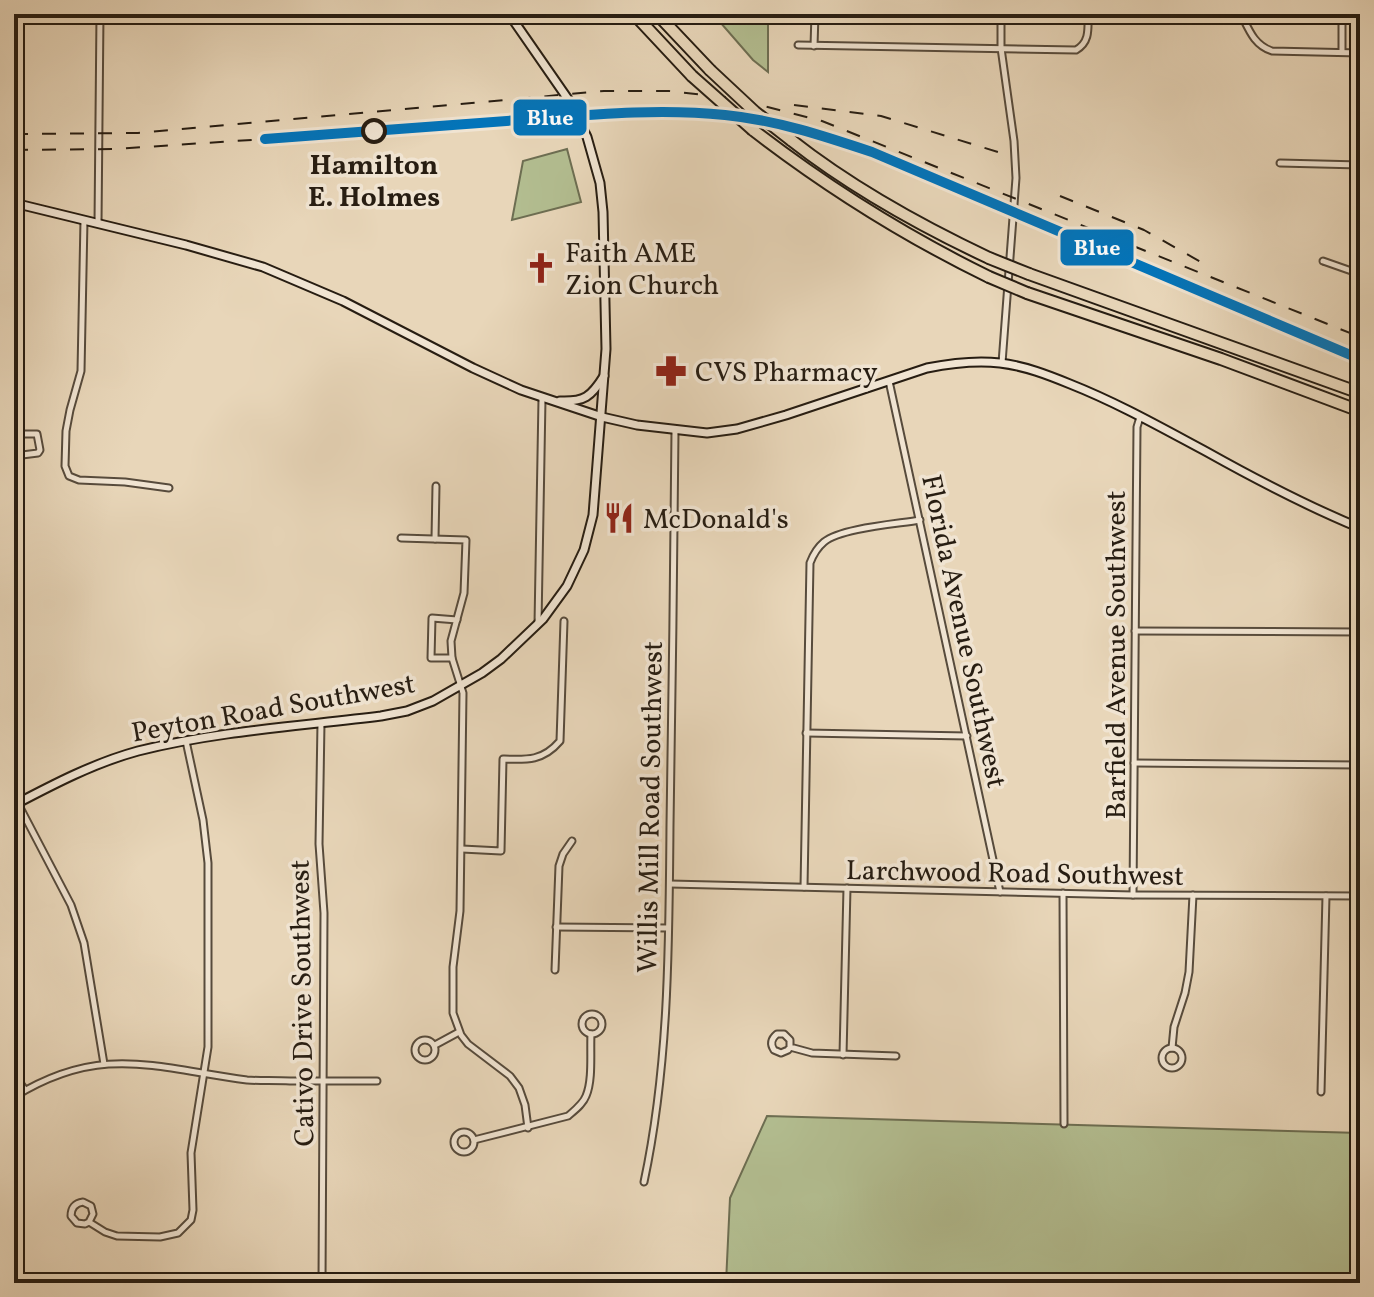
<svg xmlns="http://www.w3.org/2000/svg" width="1374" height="1297" font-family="Vollkorn,serif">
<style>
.green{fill:#b3be91;stroke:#6d6e52;stroke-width:2}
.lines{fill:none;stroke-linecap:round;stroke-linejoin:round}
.street-casing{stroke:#574b3c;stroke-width:9}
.secondary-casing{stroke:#271d12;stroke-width:11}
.highway-casing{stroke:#271d12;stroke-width:14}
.street{stroke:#f0e4d2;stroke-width:5}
.secondary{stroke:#f0e4d2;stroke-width:7}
.highway{stroke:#e8d6b9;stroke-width:10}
.rail{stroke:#271d12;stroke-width:2;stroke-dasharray:14 14;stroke-linecap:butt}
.highway-bridge-casing{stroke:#271d12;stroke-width:14;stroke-linecap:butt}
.highway-bridge{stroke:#e8d6b9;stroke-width:10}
.metro-1-casing{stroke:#f0e4d2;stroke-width:16}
.metro-1{stroke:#0274ba;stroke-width:10}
.stop-dot{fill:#f0e4d2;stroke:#271d12;stroke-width:4}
.labels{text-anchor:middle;stroke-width:7;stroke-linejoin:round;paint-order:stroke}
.stop-label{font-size:28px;font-weight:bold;fill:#271d12;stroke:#f0e4d2}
.poi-label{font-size:28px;fill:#271d12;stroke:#f0e4d2;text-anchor:start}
.street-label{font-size:28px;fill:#271d12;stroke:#f0e4d2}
.line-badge{stroke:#f0e4d2;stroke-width:3}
.badge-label{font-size:22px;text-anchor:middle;font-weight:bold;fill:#fff}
</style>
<rect width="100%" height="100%" fill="#e8d6b9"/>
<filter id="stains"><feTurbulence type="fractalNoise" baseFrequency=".0025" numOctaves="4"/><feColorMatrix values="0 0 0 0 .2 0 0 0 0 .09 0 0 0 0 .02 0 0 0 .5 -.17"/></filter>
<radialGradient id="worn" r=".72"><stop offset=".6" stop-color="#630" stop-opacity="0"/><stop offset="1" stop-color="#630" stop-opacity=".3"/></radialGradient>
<!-- green -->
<g class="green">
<polygon points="713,14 768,14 768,72 753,60"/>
<polygon points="567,149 581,202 512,220 523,161"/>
<polygon points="767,1116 1360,1133 1360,1283 726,1283 730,1198"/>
</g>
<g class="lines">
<defs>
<g id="street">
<polyline points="1001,14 1001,48 1014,141 1016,178 1002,363"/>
<path d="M1241 14C1249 30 1254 45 1272 51L1360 53"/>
<path d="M798 45 1076 50C1090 42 1088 29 1088 14"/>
<polyline points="814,46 815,14"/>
<polyline points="1342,52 1342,14"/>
<polyline points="1280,163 1360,165"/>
<polyline points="84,220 81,371 70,410 66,431 65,466 69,476 79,480 125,482 169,488"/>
<polyline points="98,223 100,14"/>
<polyline points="1323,261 1360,274"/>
<polyline points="889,381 1000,892"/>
<polyline points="14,434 37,434 40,450 38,453 14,456"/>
<polyline points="401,538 466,540 464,593 451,641 452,658 463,693 460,911 453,967 453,1013 461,1035 468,1044 510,1076 519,1088 525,1105 528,1128"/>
<polyline points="435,539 436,486"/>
<polyline points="538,624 542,399"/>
<polyline points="1135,631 1360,632"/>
<polyline points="452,658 431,658 432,618 457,620"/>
<polyline points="321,723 319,844 324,913 322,1283"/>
<polyline points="806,733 967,736"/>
<polyline points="1134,763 1360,765"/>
<polyline points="14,796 71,905 84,943 104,1064"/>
<path d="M462 849 501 851 503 759C527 760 543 761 560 741L564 621"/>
<polyline points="670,884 1133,895 1360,896"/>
<path d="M804 887 810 563C813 555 818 547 824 542 841 528 897 524 920 520"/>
<polyline points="1063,893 1064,1124"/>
<polyline points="1133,895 1137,427 1140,417"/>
<polyline points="556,927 668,928"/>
<polyline points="555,970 559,866 563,854 572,841"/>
<circle cx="592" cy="1024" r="10"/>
<circle cx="425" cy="1050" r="10"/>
<polyline points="435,1045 459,1032"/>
<path d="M790 1047V1040L784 1034H777C771 1039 770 1044 774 1050L781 1053 788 1050 790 1047 812 1053 896 1056"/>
<circle cx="1172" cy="1058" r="10"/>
<polyline points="1172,1048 1174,1027 1185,993 1189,972 1193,895"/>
<polyline points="843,1055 847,888"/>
<polyline points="14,1074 25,1090"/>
<polyline points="1321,1092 1326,896"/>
<path d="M14 1097C101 1043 155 1068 247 1080 261 1081 276 1080 290 1081 319 1081 348 1081 377 1081"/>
<circle cx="464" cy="1142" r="10"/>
<path d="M474 1140 568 1116C575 1110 583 1104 586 1096 593 1080 590 1052 591 1034"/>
<path d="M644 1182C669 1065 669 944 670 825 672 694 674 562 675 431"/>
<path d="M89 1222 93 1214 91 1206 83 1202C75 1203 71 1208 71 1216L77 1223 85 1224 89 1222 105 1232 117 1236 160 1237 178 1233 191 1220 193 1210 191 1153 208 1047V863L203 820 186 741"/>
</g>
<g id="secondary">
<path d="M14 203 186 245 263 267 343 301 473 368 521 390 602 417 637 425 707 433 737 429 786 415 927 368C952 363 975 360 1000 363 1025 366 1048 375 1070 384 1118 403 1162 428 1207 452 1257 480 1307 506 1360 528"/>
<path d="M560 401C584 402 591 397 604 376"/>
<path d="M14 805C54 784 94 763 138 751 217 731 301 726 381 716L407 711 433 701 482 673 501 659 543 619 567 586 584 550 593 515 606 349 603 212 600 183 587 137 570 102 509 14"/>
</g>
<g id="highway">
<polyline points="634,14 692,76"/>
<polyline points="657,14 710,70"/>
<path d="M753 130C827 187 905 236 989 277"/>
<path d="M791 140C852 188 919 225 989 258"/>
<polyline points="1029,274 1360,393"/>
<polyline points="1027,293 1221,359 1360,411"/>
</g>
</defs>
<!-- street casing -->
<use href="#street" class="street-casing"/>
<!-- secondary casing -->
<use href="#secondary" class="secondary-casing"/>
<!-- highway casing -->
<use href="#highway" class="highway-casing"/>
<!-- street -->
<use href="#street" class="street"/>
<!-- secondary -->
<use href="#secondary" class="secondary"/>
<!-- highway -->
<use href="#highway" class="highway"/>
<!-- rail -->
<g class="rail">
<polyline points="794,105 881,116 998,152"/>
<polyline points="14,134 138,133 604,91 669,91 733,98 822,121 1360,337"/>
<polyline points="14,150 115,149 265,139"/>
<polyline points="1060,196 1144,230 1208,266"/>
</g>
<defs>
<g id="highway-bridge">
<polyline points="710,70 755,112 791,140"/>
<polyline points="692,76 753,130"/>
<polyline points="989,258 1029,274"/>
<polyline points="989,277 1027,293"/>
</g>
</defs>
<!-- highway-bridge casing -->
<use href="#highway-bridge" class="highway-bridge-casing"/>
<!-- highway-bridge -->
<use href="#highway-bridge" class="highway-bridge"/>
<defs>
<path id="metro-1" d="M265 139C350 133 434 126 519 120 587 115 657 108 725 115 776 120 824 136 872 152L1360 359"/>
</defs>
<!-- metro-1 casing -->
<use href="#metro-1" class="metro-1-casing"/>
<!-- metro-1 -->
<use href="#metro-1" class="metro-1"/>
</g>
<!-- icons -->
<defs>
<symbol id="church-bare" viewBox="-9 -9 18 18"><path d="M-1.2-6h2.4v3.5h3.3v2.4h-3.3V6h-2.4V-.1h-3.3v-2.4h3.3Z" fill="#8f2418" stroke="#f0e4d2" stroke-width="2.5" paint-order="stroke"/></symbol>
<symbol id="pharmacy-bare" viewBox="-9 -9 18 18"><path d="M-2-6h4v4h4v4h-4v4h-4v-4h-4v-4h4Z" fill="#8f2418" stroke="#f0e4d2" stroke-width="2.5" paint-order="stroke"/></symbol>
<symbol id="restaurant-bare" viewBox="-9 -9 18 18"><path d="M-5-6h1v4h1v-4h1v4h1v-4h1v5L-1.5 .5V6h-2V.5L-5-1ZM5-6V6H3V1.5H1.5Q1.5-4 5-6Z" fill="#8f2418" stroke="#f0e4d2" stroke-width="2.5" paint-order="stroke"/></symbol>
</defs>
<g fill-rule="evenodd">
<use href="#church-bare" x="519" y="246" width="44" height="44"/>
<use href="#pharmacy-bare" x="649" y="349" width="44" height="44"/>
<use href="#restaurant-bare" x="597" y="496" width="44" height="44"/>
</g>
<!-- markers -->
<circle class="stop-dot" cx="374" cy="131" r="11"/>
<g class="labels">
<!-- stop labels -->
<g class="stop-label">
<text x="374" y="174">Hamilton<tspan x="374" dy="32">E. Holmes</tspan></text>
</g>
<!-- poi labels -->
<g class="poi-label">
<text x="565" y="262">Faith AME<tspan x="565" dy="32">Zion Church</tspan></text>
<text x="695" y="381">CVS Pharmacy</text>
<text x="643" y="528">McDonald's</text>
</g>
<!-- street labels -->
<g class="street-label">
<text transform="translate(965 631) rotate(78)" y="10">Florida Avenue Southwest</text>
<text transform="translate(1115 655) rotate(-90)" y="10">Barfield Avenue Southwest</text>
<text transform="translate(273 707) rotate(-10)" y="10">Peyton Road Southwest</text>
<text transform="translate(649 807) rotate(-89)" y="10">Willis Mill Road Southwest</text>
<text transform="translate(1015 872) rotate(1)" y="10">Larchwood Road Southwest</text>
<text transform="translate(301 1003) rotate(-91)" y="10">Cativo Drive Southwest</text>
</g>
</g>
<g class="line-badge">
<rect x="512" y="98" width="76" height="39" rx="8" fill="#0274ba"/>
<rect x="1059" y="228" width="76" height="39" rx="8" fill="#0274ba"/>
</g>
<g class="badge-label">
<text x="550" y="125">Blue</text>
<text x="1097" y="255">Blue</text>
</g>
<!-- margin -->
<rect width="1374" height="1297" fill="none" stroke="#e8d6b9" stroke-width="48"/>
<rect x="16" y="16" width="1342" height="1265" fill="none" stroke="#271d12" stroke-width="4"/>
<rect x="24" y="24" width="1326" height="1249" fill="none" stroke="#271d12" stroke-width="2"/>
<rect width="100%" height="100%" filter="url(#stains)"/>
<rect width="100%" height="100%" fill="url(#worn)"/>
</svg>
